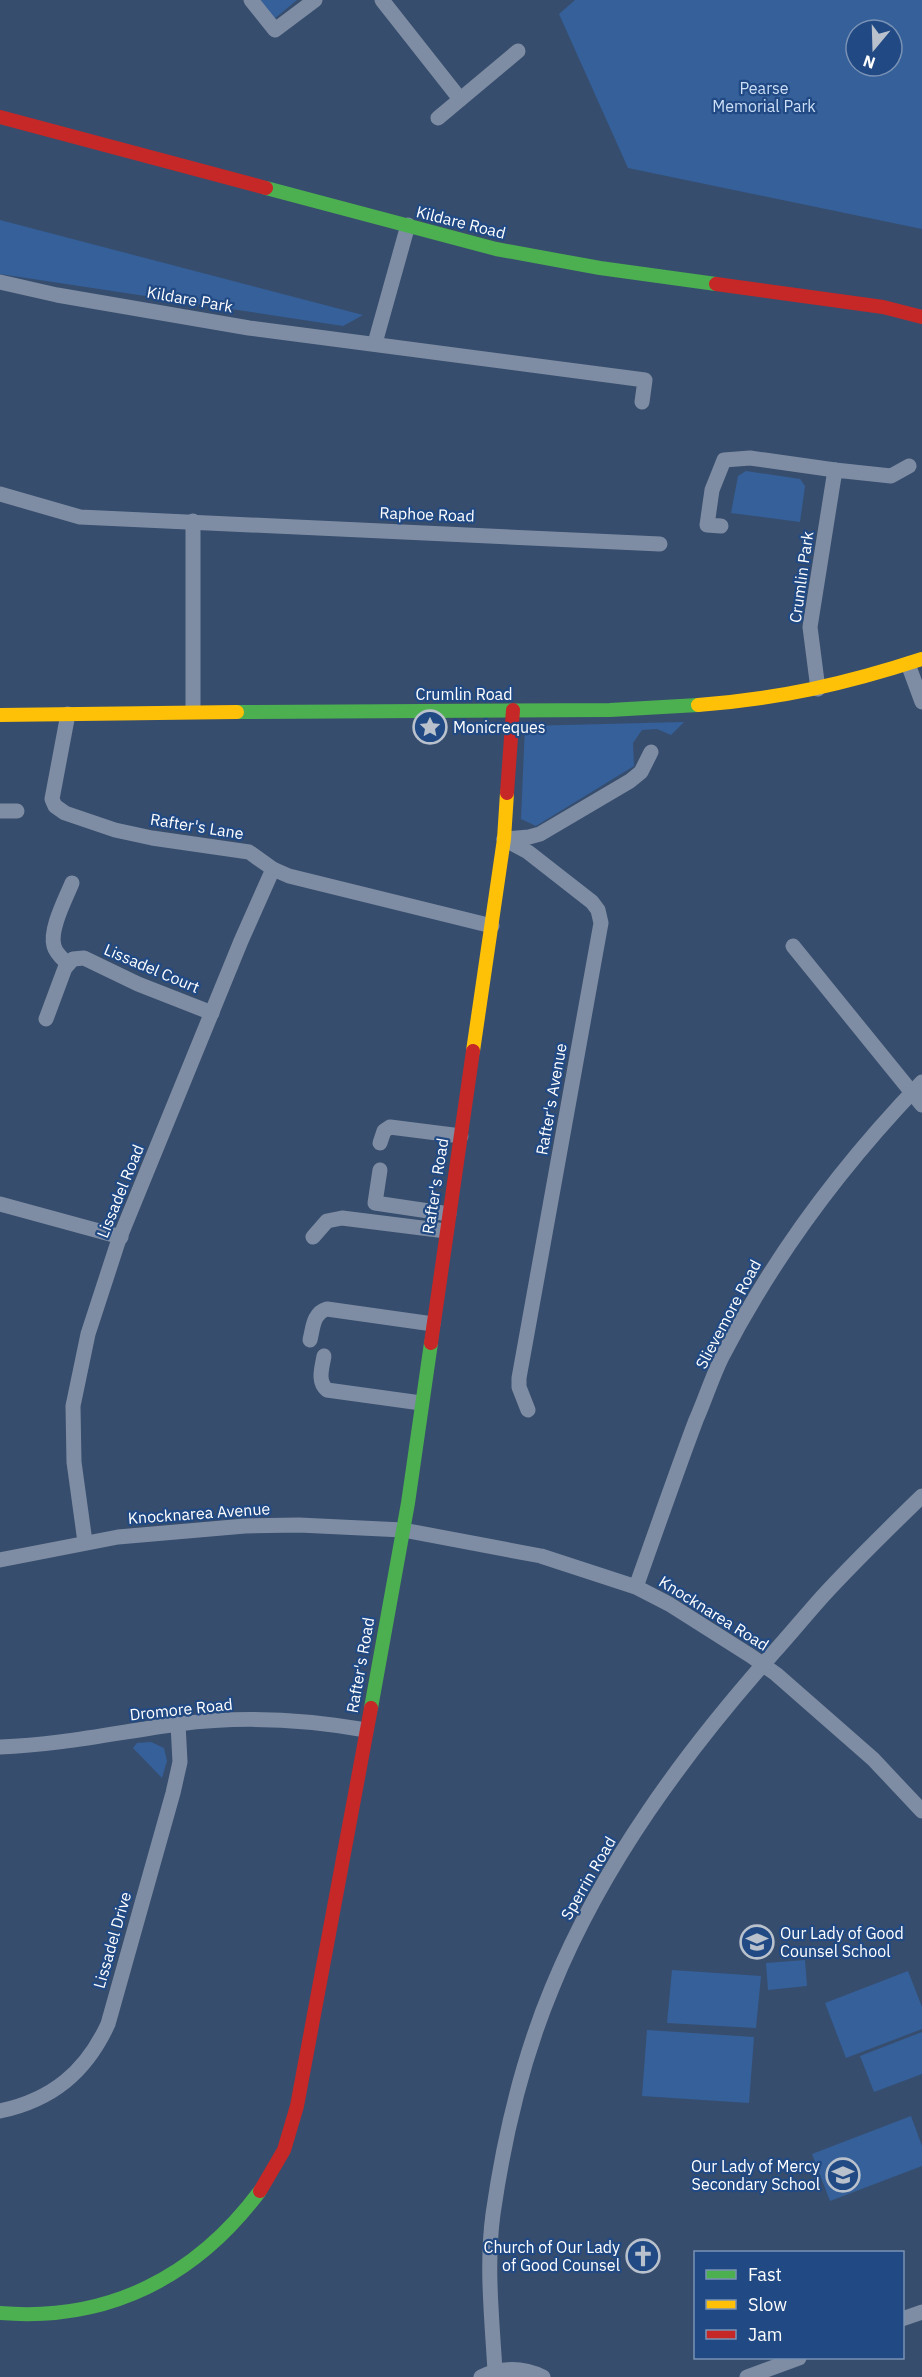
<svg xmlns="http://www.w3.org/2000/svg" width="922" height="2377" font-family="'IBM Plex Sans',sans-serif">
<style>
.green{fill:#35609a;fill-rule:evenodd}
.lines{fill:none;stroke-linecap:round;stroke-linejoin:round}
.street{stroke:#7e8da3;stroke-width:15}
.fast{stroke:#4caf50;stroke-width:14}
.slow{stroke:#ffc107;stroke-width:14}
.jam{stroke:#c62828;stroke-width:14}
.labels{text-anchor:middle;stroke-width:4.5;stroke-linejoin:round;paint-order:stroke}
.park-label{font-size:16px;fill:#cddff7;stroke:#214983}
.street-label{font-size:16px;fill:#fff;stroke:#214983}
.poi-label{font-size:16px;fill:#fff;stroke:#214983;text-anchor:start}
</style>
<rect width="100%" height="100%" fill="#374d6d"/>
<!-- green -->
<g class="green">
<polygon points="256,0 297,0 274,19"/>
<path d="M575 0H922V229L628 168 559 14ZM856 30H892V66H856Z"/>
<polygon points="0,220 363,315 343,326 0,274"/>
<polygon points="746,471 800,479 805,486 800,522 731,513 738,476"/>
<polygon points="684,722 671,735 657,729 642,730 633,743 634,766 536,826 521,819 525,726"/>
<polygon points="151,1742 164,1748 167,1761 162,1778 133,1748 137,1743"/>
<polygon points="805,1960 807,1986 768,1990 766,1963"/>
<polygon points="672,1970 761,1976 756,2028 667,2023"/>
<polygon points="908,1971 922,2007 922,2029 846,2058 825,2003"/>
<polygon points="647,2030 754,2037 749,2103 642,2096"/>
<polygon points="922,2032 922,2074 874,2092 860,2056"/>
<polygon points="911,2116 922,2146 922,2166 830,2201 812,2154"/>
</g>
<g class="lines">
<!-- street -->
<g class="street">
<polyline points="251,0 275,30 315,0"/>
<polyline points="382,0 460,99"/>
<polyline points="438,118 518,51"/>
<polyline points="0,282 57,295 249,328 645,380 642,402"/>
<polyline points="375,343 408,225"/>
<polyline points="0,494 80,517 660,544"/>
<polyline points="721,526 707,525 712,490 724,460 750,458 835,470"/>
<polyline points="908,664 922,702"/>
<polyline points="818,689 810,627 835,470 891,476 909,466"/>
<polyline points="193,711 193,521"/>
<polyline points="68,714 52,799 55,806 65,813 115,830 152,838 249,852 273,869 289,876 492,926"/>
<polyline points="0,811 17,811"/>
<polyline points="504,839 528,852 592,902 598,910 601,923 519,1378 519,1387 528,1410"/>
<polyline points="504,839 529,837 540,834 630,781 641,772 651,752"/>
<polyline points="793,946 922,1105"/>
<path d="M68 964C63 959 56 954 54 946 49 930 66 898 72 883"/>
<polyline points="46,1019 65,968 73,959 84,958 138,984 212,1013"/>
<polyline points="380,1143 384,1131 390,1127 461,1136"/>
<polyline points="380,1170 375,1203 449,1214"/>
<polyline points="0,1204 121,1237"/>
<polyline points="313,1237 327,1221 342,1218 446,1231"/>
<path d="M310 1340C313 1328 313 1313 327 1309L433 1324"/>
<path d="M324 1356C322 1368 317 1381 327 1390L421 1403"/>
<polyline points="85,1542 74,1462 73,1406 88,1334 118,1242 241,941 273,869"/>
<polyline points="0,1560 118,1537 245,1526 299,1525 403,1530 541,1556 636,1587 669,1604 751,1656 776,1674 873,1759 922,1811"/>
<path d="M636 1587C656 1531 675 1476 696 1420 705 1400 712 1377 722 1357 774 1256 843 1164 922 1082"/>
<path d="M0 1747C60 1745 119 1732 178 1724 240 1716 305 1719 366 1730"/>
<path d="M0 2111C52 2100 86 2072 108 2024L173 1793 180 1762 178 1724"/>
<polyline points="902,2319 922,2312"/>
<path d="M495 2371C492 2319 486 2266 493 2214 504 2137 522 2060 552 1988 603 1863 686 1751 775 1651 791 1633 806 1615 822 1597 854 1562 888 1529 922 1496"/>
<path d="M481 2377C502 2367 522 2367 543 2377"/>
<polyline points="747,2377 799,2358"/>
</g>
<!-- fast -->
<g class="fast">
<polyline points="266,188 496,249 600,268 716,284"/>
<polyline points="237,712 610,710 698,705"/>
<polyline points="371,1708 408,1503 431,1343"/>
<path d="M0 2313C108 2322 196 2277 260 2191"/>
</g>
<!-- slow -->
<g class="slow">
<path d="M698 705C778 699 846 684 922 659"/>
<polyline points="0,715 237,712"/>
<polyline points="473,1051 504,839 507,793"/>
</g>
<!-- jam -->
<g class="jam">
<polyline points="0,117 266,188"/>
<polyline points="716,284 883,307 922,317"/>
<polyline points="507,793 513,710"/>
<polyline points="431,1343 473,1051"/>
<polyline points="260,2191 284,2150 297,2106 371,1708"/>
</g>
</g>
<!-- icons -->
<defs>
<symbol id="sight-ring" viewBox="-11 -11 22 22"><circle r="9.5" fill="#214983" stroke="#b9c1cc" stroke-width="1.5"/><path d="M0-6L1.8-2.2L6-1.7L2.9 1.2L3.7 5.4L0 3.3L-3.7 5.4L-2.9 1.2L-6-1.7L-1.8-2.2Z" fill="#b9c1cc"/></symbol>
<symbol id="school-ring" viewBox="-11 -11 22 22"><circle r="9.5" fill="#214983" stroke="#b9c1cc" stroke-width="1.5"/><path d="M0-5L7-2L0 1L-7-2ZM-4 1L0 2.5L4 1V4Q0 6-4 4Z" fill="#b9c1cc"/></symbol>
<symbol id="church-ring" viewBox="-11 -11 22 22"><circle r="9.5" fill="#214983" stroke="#b9c1cc" stroke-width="1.5"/><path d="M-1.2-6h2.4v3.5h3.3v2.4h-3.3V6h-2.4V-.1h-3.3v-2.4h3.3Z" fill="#b9c1cc"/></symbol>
</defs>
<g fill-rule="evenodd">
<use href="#sight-ring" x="411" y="708" width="38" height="38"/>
<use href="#school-ring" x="738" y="1923" width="38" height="38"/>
<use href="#school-ring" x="824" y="2156" width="38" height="38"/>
<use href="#church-ring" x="624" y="2237" width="38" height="38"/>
</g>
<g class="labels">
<!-- park labels -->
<g class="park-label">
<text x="764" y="94">Pearse<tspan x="764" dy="18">Memorial Park</tspan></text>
</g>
<!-- street labels -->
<g class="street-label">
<text transform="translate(461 222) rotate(14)" y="6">Kildare Road</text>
<text transform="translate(190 299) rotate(10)" y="6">Kildare Park</text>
<text transform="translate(427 514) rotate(2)" y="6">Raphoe Road</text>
<text transform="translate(801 577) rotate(-82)" y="6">Crumlin Park</text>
<text x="464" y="700">Crumlin Road</text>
<text transform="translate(197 826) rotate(9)" y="6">Rafter's Lane</text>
<text transform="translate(152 968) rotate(23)" y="6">Lissadel Court</text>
<text transform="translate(551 1099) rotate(-80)" y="6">Rafter's Avenue</text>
<text transform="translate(435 1186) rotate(-81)" y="6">Rafter's Road</text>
<text transform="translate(120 1191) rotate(-68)" y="6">Lissadel Road</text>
<text transform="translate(728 1314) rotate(-62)" y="6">Slievemore Road</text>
<text transform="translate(199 1513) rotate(-4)" y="6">Knocknarea Avenue</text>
<text transform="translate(714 1613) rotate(32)" y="6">Knocknarea Road</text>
<text transform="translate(360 1665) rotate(-80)" y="6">Rafter's Road</text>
<text transform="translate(181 1709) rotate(-6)" y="6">Dromore Road</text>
<text transform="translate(588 1878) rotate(-60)" y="6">Sperrin Road</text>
<text transform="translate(112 1940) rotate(-74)" y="6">Lissadel Drive</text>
</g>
<!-- poi labels -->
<g class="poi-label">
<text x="453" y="733">Monicreques</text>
<text x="780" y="1939">Our Lady of Good<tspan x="780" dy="18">Counsel School</tspan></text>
<text x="820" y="2172" text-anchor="end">Our Lady of Mercy<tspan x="820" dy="18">Secondary School</tspan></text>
<text x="620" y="2253" text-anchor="end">Church of Our Lady<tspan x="620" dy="18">of Good Counsel</tspan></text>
</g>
</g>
<!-- legend -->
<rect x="694" y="2251" width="210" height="108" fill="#214983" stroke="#7a92b5" stroke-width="1.5"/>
<rect x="706" y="2270" width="30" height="9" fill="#4caf50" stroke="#7a92b5" stroke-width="1.5"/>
<text x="748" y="2281" font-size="18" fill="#ffffff">Fast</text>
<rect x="706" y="2300" width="30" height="9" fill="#ffc107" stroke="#7a92b5" stroke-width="1.5"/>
<text x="748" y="2311" font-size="18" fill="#ffffff">Slow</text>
<rect x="706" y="2330" width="30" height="9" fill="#c62828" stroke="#7a92b5" stroke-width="1.5"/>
<text x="748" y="2341" font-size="18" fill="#ffffff">Jam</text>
<!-- north arrow -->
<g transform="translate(874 48) rotate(199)"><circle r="28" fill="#214983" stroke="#7a92b5" stroke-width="1.5"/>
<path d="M0-4.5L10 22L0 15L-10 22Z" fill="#b9c1cc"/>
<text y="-9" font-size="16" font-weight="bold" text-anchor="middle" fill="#ffffff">N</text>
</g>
</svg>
